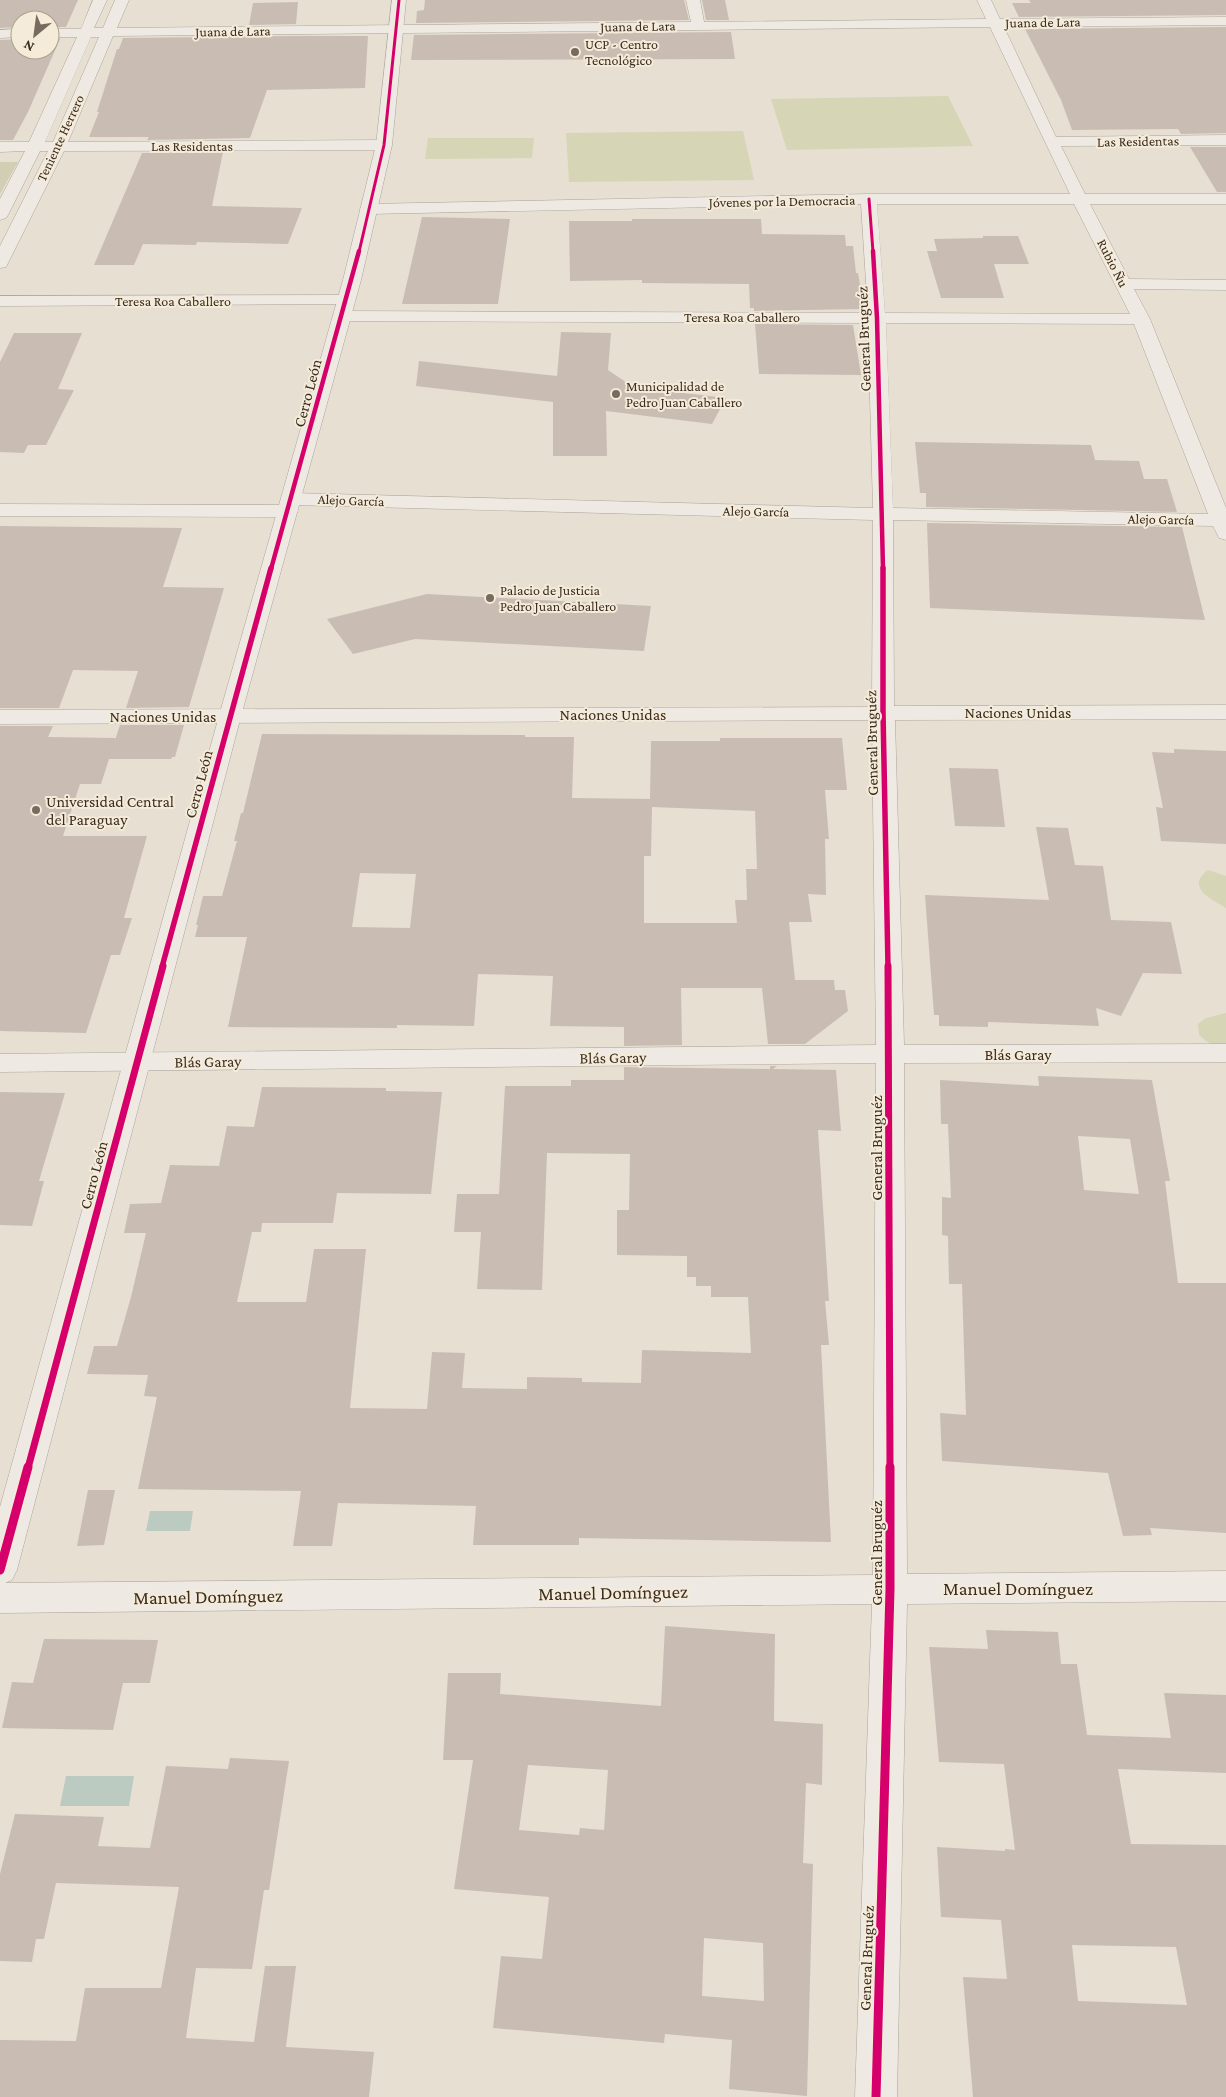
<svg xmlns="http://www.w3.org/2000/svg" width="1226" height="2097" font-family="'Crimson Pro',serif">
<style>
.green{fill:#d6d5b5}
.cemetery{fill:#d1ceb4}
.water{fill:#bccbc1}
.building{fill:#c9bdb3;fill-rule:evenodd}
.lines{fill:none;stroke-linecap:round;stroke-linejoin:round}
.minor-casing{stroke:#aca49a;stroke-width:1}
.tertiary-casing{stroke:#aca49a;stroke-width:1}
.minor{fill:#eeeae3;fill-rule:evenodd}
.tertiary{fill:#eeeae3;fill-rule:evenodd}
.cycleway-far4-casing{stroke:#f5ebd9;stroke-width:5}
.cycleway-far3-casing{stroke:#f5ebd9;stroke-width:6}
.cycleway-far2-casing{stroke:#f5ebd9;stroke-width:8}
.cycleway-far1-casing{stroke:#f5ebd9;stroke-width:10}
.cycleway-casing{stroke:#f5ebd9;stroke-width:12}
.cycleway-far4{stroke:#d6006c;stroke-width:3}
.cycleway-far3{stroke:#d6006c;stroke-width:4.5}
.cycleway-far2{stroke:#d6006c;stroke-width:5.5}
.cycleway-far1{stroke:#d6006c;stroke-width:7}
.cycleway{stroke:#d6006c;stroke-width:9}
.poi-dot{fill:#776b5f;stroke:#f5ebd9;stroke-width:2}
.labels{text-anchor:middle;stroke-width:4;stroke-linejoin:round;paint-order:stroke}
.far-street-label{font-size:14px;fill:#3b2c21;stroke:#f5ebd9}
.far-poi-label{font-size:14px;fill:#3b2c21;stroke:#f5ebd9;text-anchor:start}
.street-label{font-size:16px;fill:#3b2c21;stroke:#f5ebd9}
.poi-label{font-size:16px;fill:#3b2c21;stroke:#f5ebd9;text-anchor:start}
.near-street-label{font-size:19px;fill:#3b2c21;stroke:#f5ebd9}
</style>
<rect width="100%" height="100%" fill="#e6dfd2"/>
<!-- green -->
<g class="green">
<polygon points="948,96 973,146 787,150 771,99"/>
<polygon points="743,131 754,180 569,182 566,133"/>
<polygon points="428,138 534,138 532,158 425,159"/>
<path d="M1208 870 1226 876V908C1211 899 1185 887 1208 870Z"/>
<polygon points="1226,1013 1226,1050 1209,1043 1199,1035 1198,1024 1206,1018"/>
</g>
<!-- cemetery -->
<polygon class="cemetery" points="0,162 18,162 0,194"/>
<!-- water -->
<g class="water">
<polygon points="150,1511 193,1511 190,1531 146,1531"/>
<polygon points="66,1776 134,1776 129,1806 60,1806"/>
</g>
<!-- building -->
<g class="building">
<polygon points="0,0 78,0 66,27 50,27 50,20 20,20 20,27 0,28"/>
<polygon points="425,0 684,0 689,20 416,23 417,11 424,10"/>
<polygon points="702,0 725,0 729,20 706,20"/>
<polygon points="1029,0 1226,0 1226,15 1019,17 1012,3 1031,3"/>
<polygon points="298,2 296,24 249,25 253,3"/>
<polygon points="1226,27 1226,133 1181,134 1178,129 1072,130 1061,100 1025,29"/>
<polygon points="731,32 735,59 411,60 414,35"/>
<polygon points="295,36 368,36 365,88 267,90 250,138 147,140 149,137 89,137 99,112 97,112 117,49 119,49 123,38"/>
<polygon points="20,39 20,50 50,50 50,39 60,39 28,112 13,140 0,140 0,40"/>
<polygon points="1190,147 1226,147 1226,192 1217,192"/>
<polygon points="223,152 212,206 302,208 288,244 197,242 196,245 143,244 134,265 94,265 142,153"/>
<polygon points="422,217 510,219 498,304 402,304"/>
<polygon points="632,219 761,219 762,234 845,235 846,246 853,246 856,273 858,273 864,309 754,311 754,308 750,308 749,284 642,283 642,280 570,281 569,221 632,221"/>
<polygon points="983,236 1018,236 1029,264 994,264 1004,298 941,298 927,251 937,251 934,239 983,238"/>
<polygon points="755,324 853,325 861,375 759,374"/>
<polygon points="561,332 611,333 608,370 633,387 726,398 712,424 606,411 607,456 553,456 553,402 416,386 419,361 557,376"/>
<polygon points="14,333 82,333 58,389 74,390 46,445 28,445 24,453 0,452 0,362"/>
<polygon points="915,442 1091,445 1095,460 1139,461 1144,479 1167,479 1177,512 926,507 926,493 920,493"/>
<polygon points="927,523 1182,527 1205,620 930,608"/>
<polygon points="0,526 182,528 163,587 224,588 189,707 126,708 138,671 73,670 59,708 0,708"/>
<polygon points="427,594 651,606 644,651 415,639 353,654 327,619"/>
<polygon points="120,725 184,725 175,757 172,757 171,759 109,759 101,784 80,784 63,836 147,836 124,918 132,918 120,955 111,955 86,1033 0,1031 0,726 53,726 48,737 116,738 115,740"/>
<path d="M262 734 525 735V737H574L572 798 650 799 651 741H720V738H842L847 790H825L829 839H825L826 895 808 894 812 922H789L795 980H834L835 990H845L848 1011 805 1044H768L762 988H681L682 1045 624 1046V1027L550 1026 553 976 478 974 474 1026 397 1025V1028L228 1027 247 937H195L198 925H196L203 896H222L237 841H234L241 813H243ZM652 807 755 811 757 869H746L747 900H735L737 923H644V856H651ZM360 873 416 874 410 928 352 927Z"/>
<polygon points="1174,749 1226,751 1226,844 1161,841 1156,807 1163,808 1152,752 1174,753"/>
<polygon points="949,768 998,769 1005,827 955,826"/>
<polygon points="1036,827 1068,828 1075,865 1103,866 1111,920 1171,922 1182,974 1143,973 1121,1016 1096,1008 1099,1026 988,1022 988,1027 939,1026 939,1015 934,1015 925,895 1049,900"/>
<polygon points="770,1066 777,1066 773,1069 836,1070 841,1131 818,1130 829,1301 825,1301 829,1345 821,1345 831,1542 579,1538 579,1545 473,1545 476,1506 338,1503 332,1546 293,1546 301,1491 138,1489 157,1397 144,1396 148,1375 87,1374 94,1346 117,1346 131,1297 146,1233 124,1233 130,1204 161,1203 170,1165 219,1166 227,1126 254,1127 262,1087 386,1088 386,1091 442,1092 431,1194 337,1193 333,1223 262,1223 261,1232 252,1232 237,1302 306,1302 314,1249 366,1249 350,1408 427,1409 432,1352 465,1353 462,1388 527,1389 527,1377 582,1378 582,1382 641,1383 642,1350 751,1353 748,1297 711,1297 711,1286 696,1286 696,1277 687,1277 687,1256 617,1255 617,1210 629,1210 630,1154 547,1153 542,1290 477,1289 481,1232 454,1232 457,1194 499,1194 505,1086 571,1086 571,1080 624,1080 624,1067 770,1069"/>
<path d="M1038 1076 1152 1080 1170 1181H1165L1178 1283H1226V1533L1150 1528 1152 1535 1123 1536 1108 1473 942 1461 940 1413 966 1415 962 1284H949L948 1236 942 1235V1197L951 1198 948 1124H941L940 1080 1039 1086ZM1078 1136 1130 1139 1139 1194 1084 1190Z"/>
<polygon points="0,1092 65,1093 39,1181 44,1181 32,1226 0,1225"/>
<polygon points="88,1490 115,1490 104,1545 77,1546"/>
<path d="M665 1626 775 1634 774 1721 823 1724 822 1785 806 1783 803 1863 813 1864 807 2096 729 2089 732 2040 665 2034 664 2043 493 2028 501 1956 542 1959 549 1897 454 1889 473 1760H443L448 1673H501L500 1694 661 1706ZM528 1765 608 1770 604 1830 580 1828 579 1835 519 1830ZM704 1938 763 1943 764 2001 702 1996Z"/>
<path d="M986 1630 1058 1632 1061 1664H1077L1087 1735 1171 1738 1164 1693 1226 1695V1773L1118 1769 1131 1844 1226 1845V2097H973L963 1977 1007 1979 1001 1920 941 1917 937 1847 1005 1851V1849L1015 1850 1004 1764 939 1762 929 1647 988 1649ZM1072 1945 1176 1947 1187 2005 1078 2001Z"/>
<polygon points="44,1639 158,1640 150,1683 123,1683 113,1730 2,1728 12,1682 33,1683"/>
<polygon points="230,1758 289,1761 269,1890 264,1890 252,1969 196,1968 186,2038 254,2042 265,1966 296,1966 286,2047 374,2052 369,2097 0,2097 0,2040 76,2041 85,1988 161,1988 179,1887 56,1883 44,1939 36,1939 32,1962 0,1961 0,1874 15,1814 104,1817 98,1846 150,1848 166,1766 228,1769"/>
</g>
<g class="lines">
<defs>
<g id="minor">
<path d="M93 0H107L94 28H103L115 0H129L117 28 691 22 686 0H700L704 22 986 19 977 0H991L1000 19 1226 17V25L1004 27 1056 137 1226 135V145L1061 146 1085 194H1226V204H1090L1129 279 1226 280V290L1134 289 1150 319 1226 508V540L1219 538 1213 526 893 520 894 706 1226 705V719L895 720 904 1045 1226 1044V1062L904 1063 907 1574 1226 1571V1601L907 1604 897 2097H855L872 1604 0 1613V1583L873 1575 876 1063 0 1072V1054L876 1045 872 720 0 724V710L872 707 873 520 292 505 285 503 282 499 285 495 292 493 873 508 868 323 342 321 336 320 333 316 336 312 342 311 868 313 861 204 368 214 362 212 360 209 362 206 368 204 869 194H1070L990 27 113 36 68 142 384 140 389 142 392 145 389 148 384 150 64 151 6 267 0 268V246L48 151H40L8 215 6 218 0 220V199L25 151 0 152V142H29L77 37H50V29H81ZM91 37H99L53 142H45ZM877 204H1074L1130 314 885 313ZM886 323 1134 324 1208 514 893 508Z"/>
<polygon points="20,29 20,37 0,38 0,30"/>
<polygon points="346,295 352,296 355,300 352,304 0,306 0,296"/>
<polygon points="0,504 288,505 295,507 298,511 295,515 288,517 0,516"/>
</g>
<polygon id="tertiary" points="392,0 406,0 392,145 361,280 241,716 17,1570 12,1580 0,1585 0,1507 219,716 343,280 376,145"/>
</defs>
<!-- minor casing -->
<use href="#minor" class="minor-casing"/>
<!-- tertiary casing -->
<use href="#tertiary" class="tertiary-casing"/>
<!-- minor -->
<use href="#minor" class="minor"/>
<!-- tertiary -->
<use href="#tertiary" class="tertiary"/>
<defs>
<g id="cycleway-far4">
<polyline points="869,199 873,252"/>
<polyline points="359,252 384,145 399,0"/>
</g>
<g id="cycleway-far3">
<polyline points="873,251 877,318 883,569"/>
<polyline points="271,569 359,251"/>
</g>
<g id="cycleway-far2">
<polyline points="883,568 883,712 888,967"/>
<polyline points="162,967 271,568"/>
</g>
<g id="cycleway-far1">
<polyline points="888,966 890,1468"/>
<polyline points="28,1468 163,966"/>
</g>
<g id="cycleway">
<polyline points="0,1570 28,1467"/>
<polyline points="876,2097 890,1589 890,1467"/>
</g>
</defs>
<!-- cycleway-far4 casing -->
<use href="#cycleway-far4" class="cycleway-far4-casing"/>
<!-- cycleway-far3 casing -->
<use href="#cycleway-far3" class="cycleway-far3-casing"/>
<!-- cycleway-far2 casing -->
<use href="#cycleway-far2" class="cycleway-far2-casing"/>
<!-- cycleway-far1 casing -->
<use href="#cycleway-far1" class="cycleway-far1-casing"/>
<!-- cycleway casing -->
<use href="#cycleway" class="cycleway-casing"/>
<!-- cycleway-far4 -->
<use href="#cycleway-far4" class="cycleway-far4"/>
<!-- cycleway-far3 -->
<use href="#cycleway-far3" class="cycleway-far3"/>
<!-- cycleway-far2 -->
<use href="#cycleway-far2" class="cycleway-far2"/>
<!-- cycleway-far1 -->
<use href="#cycleway-far1" class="cycleway-far1"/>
<!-- cycleway -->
<use href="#cycleway" class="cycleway"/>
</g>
<!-- markers -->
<g class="poi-dot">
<circle cx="575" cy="52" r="5"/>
<circle cx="616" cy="394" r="5"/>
<circle cx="490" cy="598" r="5"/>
<circle cx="36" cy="810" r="5"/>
</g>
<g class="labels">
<!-- far-street labels -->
<g class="far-street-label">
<text transform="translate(1043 22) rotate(-1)" y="5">Juana de Lara</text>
<text transform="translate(638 26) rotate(-1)" y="5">Juana de Lara</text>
<text transform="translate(233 31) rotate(-1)" y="5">Juana de Lara</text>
<text transform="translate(60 138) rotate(-65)" y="5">Teniente Herrero</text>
<text transform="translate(1138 141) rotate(-1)" y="5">Las Residentas</text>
<text x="192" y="151">Las Residentas</text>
<text transform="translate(782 201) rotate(-1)" y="5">Jóvenes por la Democracia</text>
<text transform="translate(1113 263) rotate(63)" y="5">Rubio Ñu</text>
<text x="173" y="306">Teresa Roa Caballero</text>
<text x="742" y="322">Teresa Roa Caballero</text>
<text transform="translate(351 500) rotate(2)" y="5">Alejo García</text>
<text transform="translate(756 511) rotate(1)" y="5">Alejo García</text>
<text transform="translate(1161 519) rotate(1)" y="5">Alejo García</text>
</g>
<!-- far-poi labels -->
<g class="far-poi-label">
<text x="585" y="49">UCP - Centro<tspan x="585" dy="16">Tecnológico</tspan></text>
<text x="626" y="391">Municipalidad de<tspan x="626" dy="16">Pedro Juan Caballero</tspan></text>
<text x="500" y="595">Palacio de Justicia<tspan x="500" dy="16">Pedro Juan Caballero</tspan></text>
</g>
<!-- street labels -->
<g class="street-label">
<text transform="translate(863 339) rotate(-92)" y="6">General Bruguéz</text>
<text transform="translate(307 393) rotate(-75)" y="6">Cerro León</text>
<text x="1018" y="718">Naciones Unidas</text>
<text x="613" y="720">Naciones Unidas</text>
<text x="163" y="722">Naciones Unidas</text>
<text transform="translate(871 743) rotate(-91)" y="6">General Bruguéz</text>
<text transform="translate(198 784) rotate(-75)" y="6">Cerro León</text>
<text x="1018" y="1060">Blás Garay</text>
<text transform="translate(613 1057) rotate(-1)" y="6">Blás Garay</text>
<text transform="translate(208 1061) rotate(-1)" y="6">Blás Garay</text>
<text transform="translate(876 1148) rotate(-90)" y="6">General Bruguéz</text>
<text transform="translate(93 1175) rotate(-75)" y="6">Cerro León</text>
<text transform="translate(876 1553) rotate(-90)" y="6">General Bruguéz</text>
<text transform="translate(866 1958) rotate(-88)" y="6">General Bruguéz</text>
</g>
<!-- poi labels -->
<g class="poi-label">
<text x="46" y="807">Universidad Central<tspan x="46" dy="18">del Paraguay</tspan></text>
</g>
<!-- near-street labels -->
<g class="near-street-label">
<text x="1018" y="1595">Manuel Domínguez</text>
<text transform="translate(613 1592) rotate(-1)" y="7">Manuel Domínguez</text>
<text transform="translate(208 1596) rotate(-1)" y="7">Manuel Domínguez</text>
</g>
</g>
<!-- north arrow -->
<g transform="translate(35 35) rotate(209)"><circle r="24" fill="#f5ebd9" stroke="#ab9f8f"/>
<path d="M0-4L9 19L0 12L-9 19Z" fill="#776b5f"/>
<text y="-8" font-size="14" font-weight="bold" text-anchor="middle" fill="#3b2c21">N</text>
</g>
</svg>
